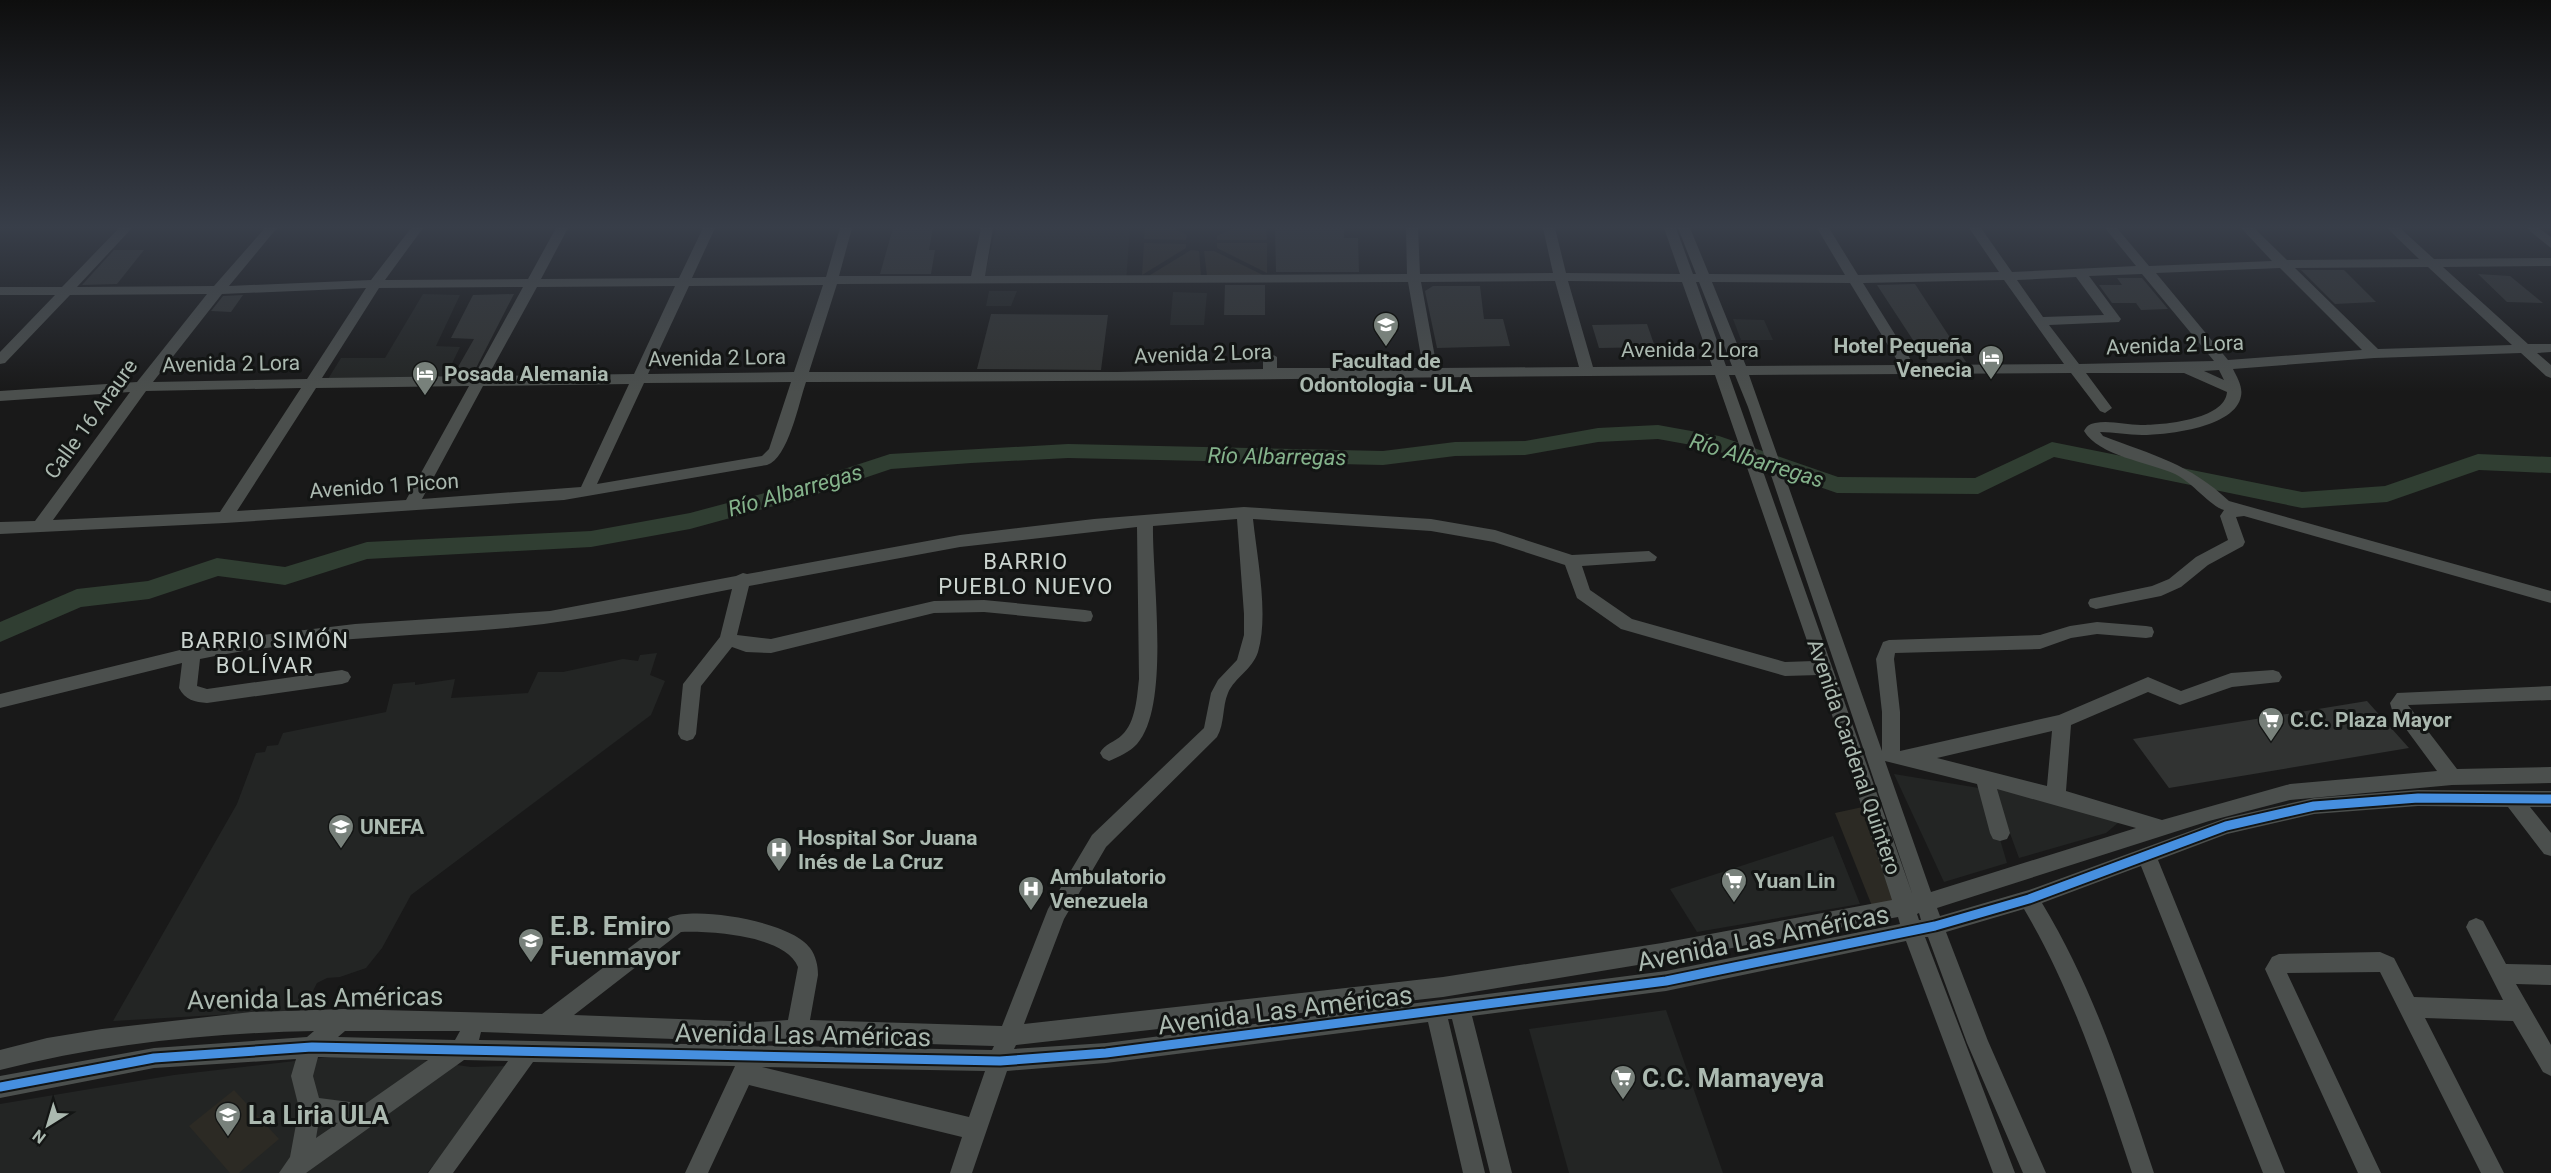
<svg xmlns="http://www.w3.org/2000/svg" width="2551" height="1173" font-family="Roboto,sans-serif">
<style>
.built{fill:#232524}
.green{fill:#2c2a24}
.lines{fill:none;stroke-linecap:round;stroke-linejoin:round}
.river{fill:#303e32;fill-rule:evenodd}
.building{fill:#313332}
.minor{fill:#4b4f4d;fill-rule:evenodd}
.cycleway-casing{stroke:#131514;stroke-width:13}
.cycleway{stroke:#468fdf;stroke-width:9}
.labels{text-anchor:middle;stroke-width:6;stroke-linejoin:round;paint-order:stroke}
.street-label{font-size:21px;fill:#abb9b0;stroke:#131514}
.poi-label{font-size:21px;font-weight:bold;fill:#abb9b0;stroke:#131514;text-anchor:start}
.water-label{font-size:22px;font-style:italic;fill:#84b28b;stroke:#131514}
.neighbourhood-label{font-size:22px;letter-spacing:1.5px;fill:#ccd5d0;stroke:#131514}
.near-poi-label{font-size:26px;font-weight:bold;fill:#abb9b0;stroke:#131514;text-anchor:start}
.near-street-label{font-size:26px;fill:#abb9b0;stroke:#131514}
</style>
<rect width="100%" height="100%" fill="#191919"/>
<!-- built -->
<g class="built">
<polygon points="996,228 1130,228 1126,282 983,282"/>
<polygon points="989,291 1017,291 1011,306 986,306"/>
<polygon points="1173,292 1207,293 1204,325 1170,325"/>
<polygon points="423,294 460,295 436,346 460,347 444,380 328,379 341,358 385,358"/>
<polygon points="1733,319 1764,320 1773,340 1741,340"/>
<polygon points="657,653 650,675 665,681 651,715 411,895 382,948 366,968 340,977 327,978 317,983 303,1010 113,1021 237,804 256,753 265,752 267,746 278,745 283,733 386,712 393,684 415,682 415,685 455,679 451,698 528,693 538,672 563,672 623,659 638,661 640,655"/>
<polygon points="1894,774 1985,789 2007,863 1944,882"/>
<polygon points="1993,787 2119,822 2106,833 2019,858"/>
<polygon points="1833,836 1860,904 1697,932 1670,889"/>
<polygon points="1666,1010 1723,1173 1569,1173 1529,1029"/>
<polygon points="338,1056 409,1058 471,1067 507,1066 510,1074 427,1173 0,1173 0,1104 174,1075"/>
</g>
<!-- green -->
<g class="green">
<polygon points="1145,228 1174,228 1187,235 1186,240 1144,239"/>
<polygon points="1234,228 1266,228 1267,240 1217,240 1217,236"/>
<polygon points="1144,243 1186,244 1186,248 1142,275"/>
<polygon points="1217,243 1267,243 1267,273 1217,248"/>
<polygon points="1191,250 1199,251 1201,276 1147,277"/>
<polygon points="1204,251 1214,251 1265,276 1207,276"/>
<polygon points="1872,805 1902,905 1874,911 1835,813"/>
<polygon points="234,1090 279,1139 239,1173 230,1173 189,1126"/>
</g>
<g class="lines">
<!-- river -->
<polygon class="river" points="1658,425 1719,436 1838,477 1975,478 2052,442 2302,492 2385,486 2478,454 2551,457 2551,473 2479,470 2387,502 2302,508 2054,457 1978,494 1837,493 1708,448 1658,439 1598,442 1525,455 1455,456 1383,465 1068,458 971,463 891,469 811,496 690,529 591,547 367,559 285,585 218,576 149,599 81,607 0,642 0,622 77,589 148,581 217,558 285,567 367,542 591,531 690,513 798,484 890,454 1068,444 1383,451 1455,442 1525,441 1598,428"/>
</g>
<!-- building -->
<g class="building">
<polygon points="893,228 933,228 929,250 935,250 931,274 880,274"/>
<polygon points="1275,228 1344,228 1344,238 1358,238 1359,272 1276,272"/>
<polygon points="114,250 144,250 117,284 82,285"/>
<polygon points="2301,270 2344,270 2376,302 2335,304"/>
<polygon points="2478,274 2510,276 2543,303 2507,302"/>
<polygon points="2117,278 2142,278 2168,309 2141,310 2136,303 2112,303 2099,285 2122,285"/>
<polygon points="1915,284 1966,362 1928,363 1877,285"/>
<polygon points="1225,285 1265,285 1265,315 1224,315"/>
<polygon points="1433,286 1480,286 1484,319 1503,319 1510,346 1437,348 1425,291"/>
<polygon points="514,294 473,374 454,374 474,339 451,338 473,295"/>
<polygon points="243,295 231,312 211,311 223,296"/>
<polygon points="991,314 1108,315 1101,370 977,369"/>
<polygon points="1647,324 1655,347 1599,348 1592,325"/>
<polygon points="2367,701 2409,748 2169,788 2133,739"/>
</g>
<g class="lines">
<!-- minor -->
<g class="minor">
<path d="M119 228H132L77 287 214 286 265 228H277L229 286 371 280 411 228H423L385 280 528 279 556 228H568L541 279 679 278 703 228H715L692 278 826 277 840 228H852L839 276H971L981 228H993L985 276 1407 274 1406 228H1418L1420 274 1553 273 1543 228H1555L1566 273 1680 274 1664 228H1676L1693 274H1696L1678 228H1690L1709 274 1845 275 1817 228H1829L1858 275 1999 272 1969 228H1981L2012 272 2136 266 2105 228H2117L2149 266 2272 261 2241 228H2254L2287 260 2419 259 2387 228H2400L2434 259 2551 258V266L2443 267 2528 344H2551V352L2537 353 2551 365V378L2546 376 2521 353 2374 358 2233 369C2237 377 2243 387 2241 396 2236 427 2168 435 2142 435 2128 435 2114 432 2100 432L2103 436C2153 455 2190 464 2229 501L2551 591V603L2244 516 2236 517 2245 542 2243 546 2208 565 2181 587 2161 596 2096 609 2090 607 2088 603 2090 599 2152 586 2169 579 2196 557 2228 540 2220 516 2224 510C2210 506 2192 482 2175 474 2148 462 2099 456 2084 431 2087 426 2089 424 2095 423 2110 420 2126 425 2141 425 2162 425 2225 420 2227 392L2184 373H2086L2112 408 2105 413 2100 411 2071 373 1749 375 1882 751V712L1876 659 1883 642 1889 640 2040 635 2070 626 2097 622 2146 626 2152 627 2154 632 2152 637 2146 638 2097 634 2071 638 2040 649 1895 653 1894 659 1900 712V751L2059 715 2148 677 2181 691 2231 673 2273 670 2279 672 2282 677 2279 682 2232 687 2180 705 2148 692 2071 725 2066 791 2162 820 2290 784 2437 771 2392 710 2390 703 2397 693 2551 686V700L2408 705 2457 769 2551 767V783L2452 785 2290 800 2209 821 1937 908 1940 916 2029 890 2226 818 2314 798 2418 790 2551 791V807H2530L2551 833V856L2544 854 2508 807 2418 806 2314 814 2227 834 2158 860 2285 1173H2263L2141 866 2042 903C2093 987 2123 1080 2154 1173H2132C2102 1082 2073 992 2024 909L1946 932 1988 1041 2046 1173H2023L1967 1043 1928 937H1925L2015 1173H1993L1906 941 1666 991 1472 1016 1512 1173H1490L1452 1019H1448L1485 1173H1463L1428 1022 1106 1063 1007 1071 972 1173H950L962 1137 749 1085 708 1173H685L735 1066 533 1062 453 1173H428L508 1061 464 1060 306 1173H279L290 1157 299 1108 291 1076 296 1059 154 1068 0 1098V1076L154 1048 307 1037 314 1031C208 1033 102 1044 0 1070V1050L47 1038 102 1029 251 1012 343 1009 542 1014 670 917C699 906 792 922 810 948 816 956 818 966 818 975L810 1020 1002 1026 1048 909 1092 835 1204 728 1211 693 1218 680 1237 660 1244 635V614L1237 519 1153 526C1152 578 1171 706 1137 744 1130 752 1118 757 1109 761L1103 758 1100 753C1104 744 1115 742 1122 735 1136 722 1137 696 1139 679L1137 527 960 547 749 586 737 635 771 639 934 601 984 600 1085 610 1091 611 1093 616 1091 621 1085 622 984 612 934 613 771 653 746 652 732 647 701 686 696 734 693 739 687 741 681 739 678 734 683 684 720 637 732 589C661 603 589 620 517 627 411 637 305 637 200 659L197 686 207 689 342 670 348 672 351 677 348 682 342 684 207 703C195 702 185 700 179 688L182 663 0 708V694L180 650 253 636 355 624 550 611 736 576 743 573 747 574 960 535 1094 519 1244 507 1431 519 1495 530 1572 555 1649 551 1657 557 1655 561 1582 566 1590 590 1632 619 1785 662 1814 661 1715 375C1412 377 1109 382 806 382 799 402 788 459 767 465L564 500 225 523 0 534V522L35 521 130 392 0 401V391L137 382 207 294 70 295 5 363 0 364V352L55 295H0V287H62ZM2428 267 2512 345 2378 349 2295 268ZM2280 268 2362 350 2228 360 2156 273ZM2142 274 2214 361 2079 364 2049 325 2119 322 2121 319 2089 276ZM2076 277 2104 315 2043 317 2017 280ZM2004 280 2064 364 1914 365 1863 283ZM1555 281 1579 367 1437 368 1421 282ZM1568 281 1682 282 1712 366 1593 367ZM1408 282 1423 368H1277V357L1270 353 1263 357V369L1117 372H809L837 284ZM1696 282H1699L1732 366H1726ZM1712 282 1850 283 1900 365 1746 366ZM823 285 794 372 648 374 689 286ZM675 286 634 374 488 376 537 287ZM523 287 474 376 322 378 379 288ZM366 288 307 379 153 382 222 294ZM2219 370 2224 380 2204 371ZM1729 375H1735L1748 407 1913 896ZM791 382 769 449 762 456 597 484 644 383ZM629 384 581 487 422 499 483 386ZM469 386 406 500 237 511 316 388ZM301 388 220 512 53 520 146 391ZM1253 519 1431 531 1494 542 1565 565 1577 598 1621 629 1785 676 1819 675 1892 900 1662 943 1443 977 1024 1024 1064 919 1106 847 1217 737C1225 723 1222 707 1228 693 1235 677 1252 670 1258 652 1269 614 1257 558 1253 519ZM2052 731 2047 786 1937 758ZM1885 761 1977 784 1990 833 1993 839 2000 841 2007 839 2010 833 1997 789 2136 828 1931 892ZM1919 913 1921 920H1919L1917 914ZM1898 917 1900 924 1666 971 1106 1043 1014 1049 1016 1045 1443 997 1662 961ZM681 932C710 931 785 935 798 967L788 1020 757 1022 574 1015ZM345 1031H460L455 1040 338 1037ZM481 1032 757 1042 797 1040 994 1046 992 1050 479 1040ZM318 1057 428 1060 365 1104 319 1098 313 1076ZM762 1067 985 1071 969 1117ZM319 1120 338 1123 316 1138Z"/>
<polygon points="2526,228 2539,228 2551,237 2551,248"/>
<polygon points="2476,918 2483,921 2506,964 2551,965 2551,985 2516,984 2551,1045 2551,1076 2543,1072 2513,1021 2425,1018 2504,1173 2481,1173 2380,972 2287,973 2381,1173 2358,1173 2265,969 2272,957 2279,954 2380,952 2394,958 2414,997 2503,1000 2466,927 2469,921"/>
</g>
<defs>
<polyline id="cycleway" points="0,1087 154,1058 312,1047 1000,1061 1106,1053 1666,981 1935,926 2029,899 2226,826 2314,806 2418,798 2551,799"/>
</defs>
<!-- cycleway casing -->
<use href="#cycleway" class="cycleway-casing"/>
<!-- cycleway -->
<use href="#cycleway" class="cycleway"/>
</g>
<!-- sky -->
<linearGradient id="sky" x2="0" y2="1"><stop stop-color="#0e0e0e"/><stop offset="0.58" stop-color="#383e49"/><stop offset="1" stop-color="#383e49" stop-opacity="0"/></linearGradient>
<rect width="2551" height="392" fill="url(#sky)"/>
<!-- icons -->
<defs>
<symbol id="university-pin" viewBox="-11 -11 22 30"><path d="M0 17L-7.5 6A9.5 9.5 0 1 1 7.5 6Z" fill="#78817b" stroke="#131514"/><path d="M0-5L7-2L0 1L-7-2ZM-4 1L0 2.5L4 1V4Q0 6-4 4Z" fill="#fff"/></symbol>
<symbol id="hotel-pin" viewBox="-11 -11 22 30"><path d="M0 17L-7.5 6A9.5 9.5 0 1 1 7.5 6Z" fill="#78817b" stroke="#131514"/><path d="M-6-4.5h1.5V1H6V5H4.5V3h-9V5H-6ZM-4 0a1.8 1.8 0 1 1 3.6 0ZM.5 0V-2.5h3Q6-2.5 6 0Z" fill="#fff"/></symbol>
<symbol id="supermarket-pin" viewBox="-11 -11 22 30"><path d="M0 17L-7.5 6A9.5 9.5 0 1 1 7.5 6Z" fill="#78817b" stroke="#131514"/><path d="M-6-5.5h2.5l.6 2H6L4.5 2H-2.5L-4.4-4H-6ZM-1.5 3.2a1.3 1.3 0 1 0 .1 0ZM3 3.2a1.3 1.3 0 1 0 .1 0Z" fill="#fff"/></symbol>
<symbol id="hospital-pin" viewBox="-11 -11 22 30"><path d="M0 17L-7.5 6A9.5 9.5 0 1 1 7.5 6Z" fill="#78817b" stroke="#131514"/><path d="M-5-5h3v3.5h4V-5h3V5h-3V1.5h-4V5h-3Z" fill="#fff"/></symbol>
<symbol id="school-pin" viewBox="-11 -11 22 30"><path d="M0 17L-7.5 6A9.5 9.5 0 1 1 7.5 6Z" fill="#78817b" stroke="#131514"/><path d="M0-5L7-2L0 1L-7-2ZM-4 1L0 2.5L4 1V4Q0 6-4 4Z" fill="#fff"/></symbol>
</defs>
<g fill-rule="evenodd">
<use href="#university-pin" x="1371" y="310" width="30" height="40"/>
<use href="#hotel-pin" x="1976" y="343" width="30" height="40"/>
<use href="#hotel-pin" x="410" y="359" width="30" height="40"/>
<use href="#supermarket-pin" x="2256" y="705" width="30" height="40"/>
<use href="#university-pin" x="326" y="812" width="30" height="40"/>
<use href="#hospital-pin" x="764" y="835" width="30" height="40"/>
<use href="#supermarket-pin" x="1719" y="866" width="30" height="40"/>
<use href="#hospital-pin" x="1016" y="874" width="30" height="40"/>
<use href="#school-pin" x="516" y="926" width="30" height="40"/>
<use href="#supermarket-pin" x="1608" y="1063" width="30" height="40"/>
<use href="#university-pin" x="213" y="1100" width="30" height="40"/>
</g>
<g class="labels">
<!-- street labels -->
<g class="street-label">
<text transform="translate(2175 345) rotate(-2)" y="7">Avenida 2 Lora</text>
<text x="1690" y="357">Avenida 2 Lora</text>
<text transform="translate(1203 354) rotate(-2)" y="7">Avenida 2 Lora</text>
<text transform="translate(717 358) rotate(-1)" y="7">Avenida 2 Lora</text>
<text transform="translate(231 364) rotate(-1)" y="7">Avenida 2 Lora</text>
<text transform="translate(91 419) rotate(-54)" y="7">Calle 16 Araure</text>
<text transform="translate(384 486) rotate(-4)" y="7">Avenido 1 Picon</text>
<text transform="translate(1854 757) rotate(71)" y="7">Avenida Cardenal Quintero</text>
</g>
<!-- poi labels -->
<g class="poi-label">
<text x="1972" y="353" text-anchor="end">Hotel Pequeña<tspan x="1972" dy="24">Venecia</tspan></text>
<text x="1386" y="368" text-anchor="middle">Facultad de<tspan x="1386" dy="24">Odontologia - ULA</tspan></text>
<text x="444" y="381">Posada Alemania</text>
<text x="2290" y="727">C.C. Plaza Mayor</text>
<text x="360" y="834">UNEFA</text>
<text x="798" y="845">Hospital Sor Juana<tspan x="798" dy="24">Inés de La Cruz</tspan></text>
<text x="1050" y="884">Ambulatorio<tspan x="1050" dy="24">Venezuela</tspan></text>
<text x="1754" y="888">Yuan Lin</text>
</g>
<!-- water labels -->
<g class="water-label">
<text transform="translate(1277 456) rotate(1)" y="8">Río Albarregas</text>
<text transform="translate(1757 460) rotate(17)" y="8">Río Albarregas</text>
<text transform="translate(795 490) rotate(-16)" y="8">Río Albarregas</text>
</g>
<!-- neighbourhood labels -->
<g class="neighbourhood-label">
<text x="1026" y="569">BARRIO<tspan x="1026" dy="25">PUEBLO NUEVO</tspan></text>
<text x="265" y="648">BARRIO SIMÓN<tspan x="265" dy="25">BOLÍVAR</tspan></text>
</g>
<!-- near-poi labels -->
<g class="near-poi-label">
<text x="550" y="935">E.B. Emiro<tspan x="550" dy="30">Fuenmayor</tspan></text>
<text x="1642" y="1087">C.C. Mamayeya</text>
<text x="248" y="1124">La Liria ULA</text>
</g>
<!-- near-street labels -->
<g class="near-street-label">
<text transform="translate(1763 938) rotate(-11)" y="9">Avenida Las Américas</text>
<text transform="translate(315 998) rotate(-1)" y="9">Avenida Las Américas</text>
<text transform="translate(1285 1010) rotate(-7)" y="9">Avenida Las Américas</text>
<text transform="translate(803 1035) rotate(1)" y="9">Avenida Las Américas</text>
</g>
</g>
<!-- north arrow -->
<g transform="translate(48 1125) rotate(217)" stroke="#131514" stroke-width="4.5" paint-order="stroke">
<path d="M0-4.5L10 22L0 15L-10 22Z" fill="#abb9b0"/>
<text y="-9" font-size="16" font-weight="bold" text-anchor="middle" fill="#abb9b0">N</text>
</g>
</svg>
